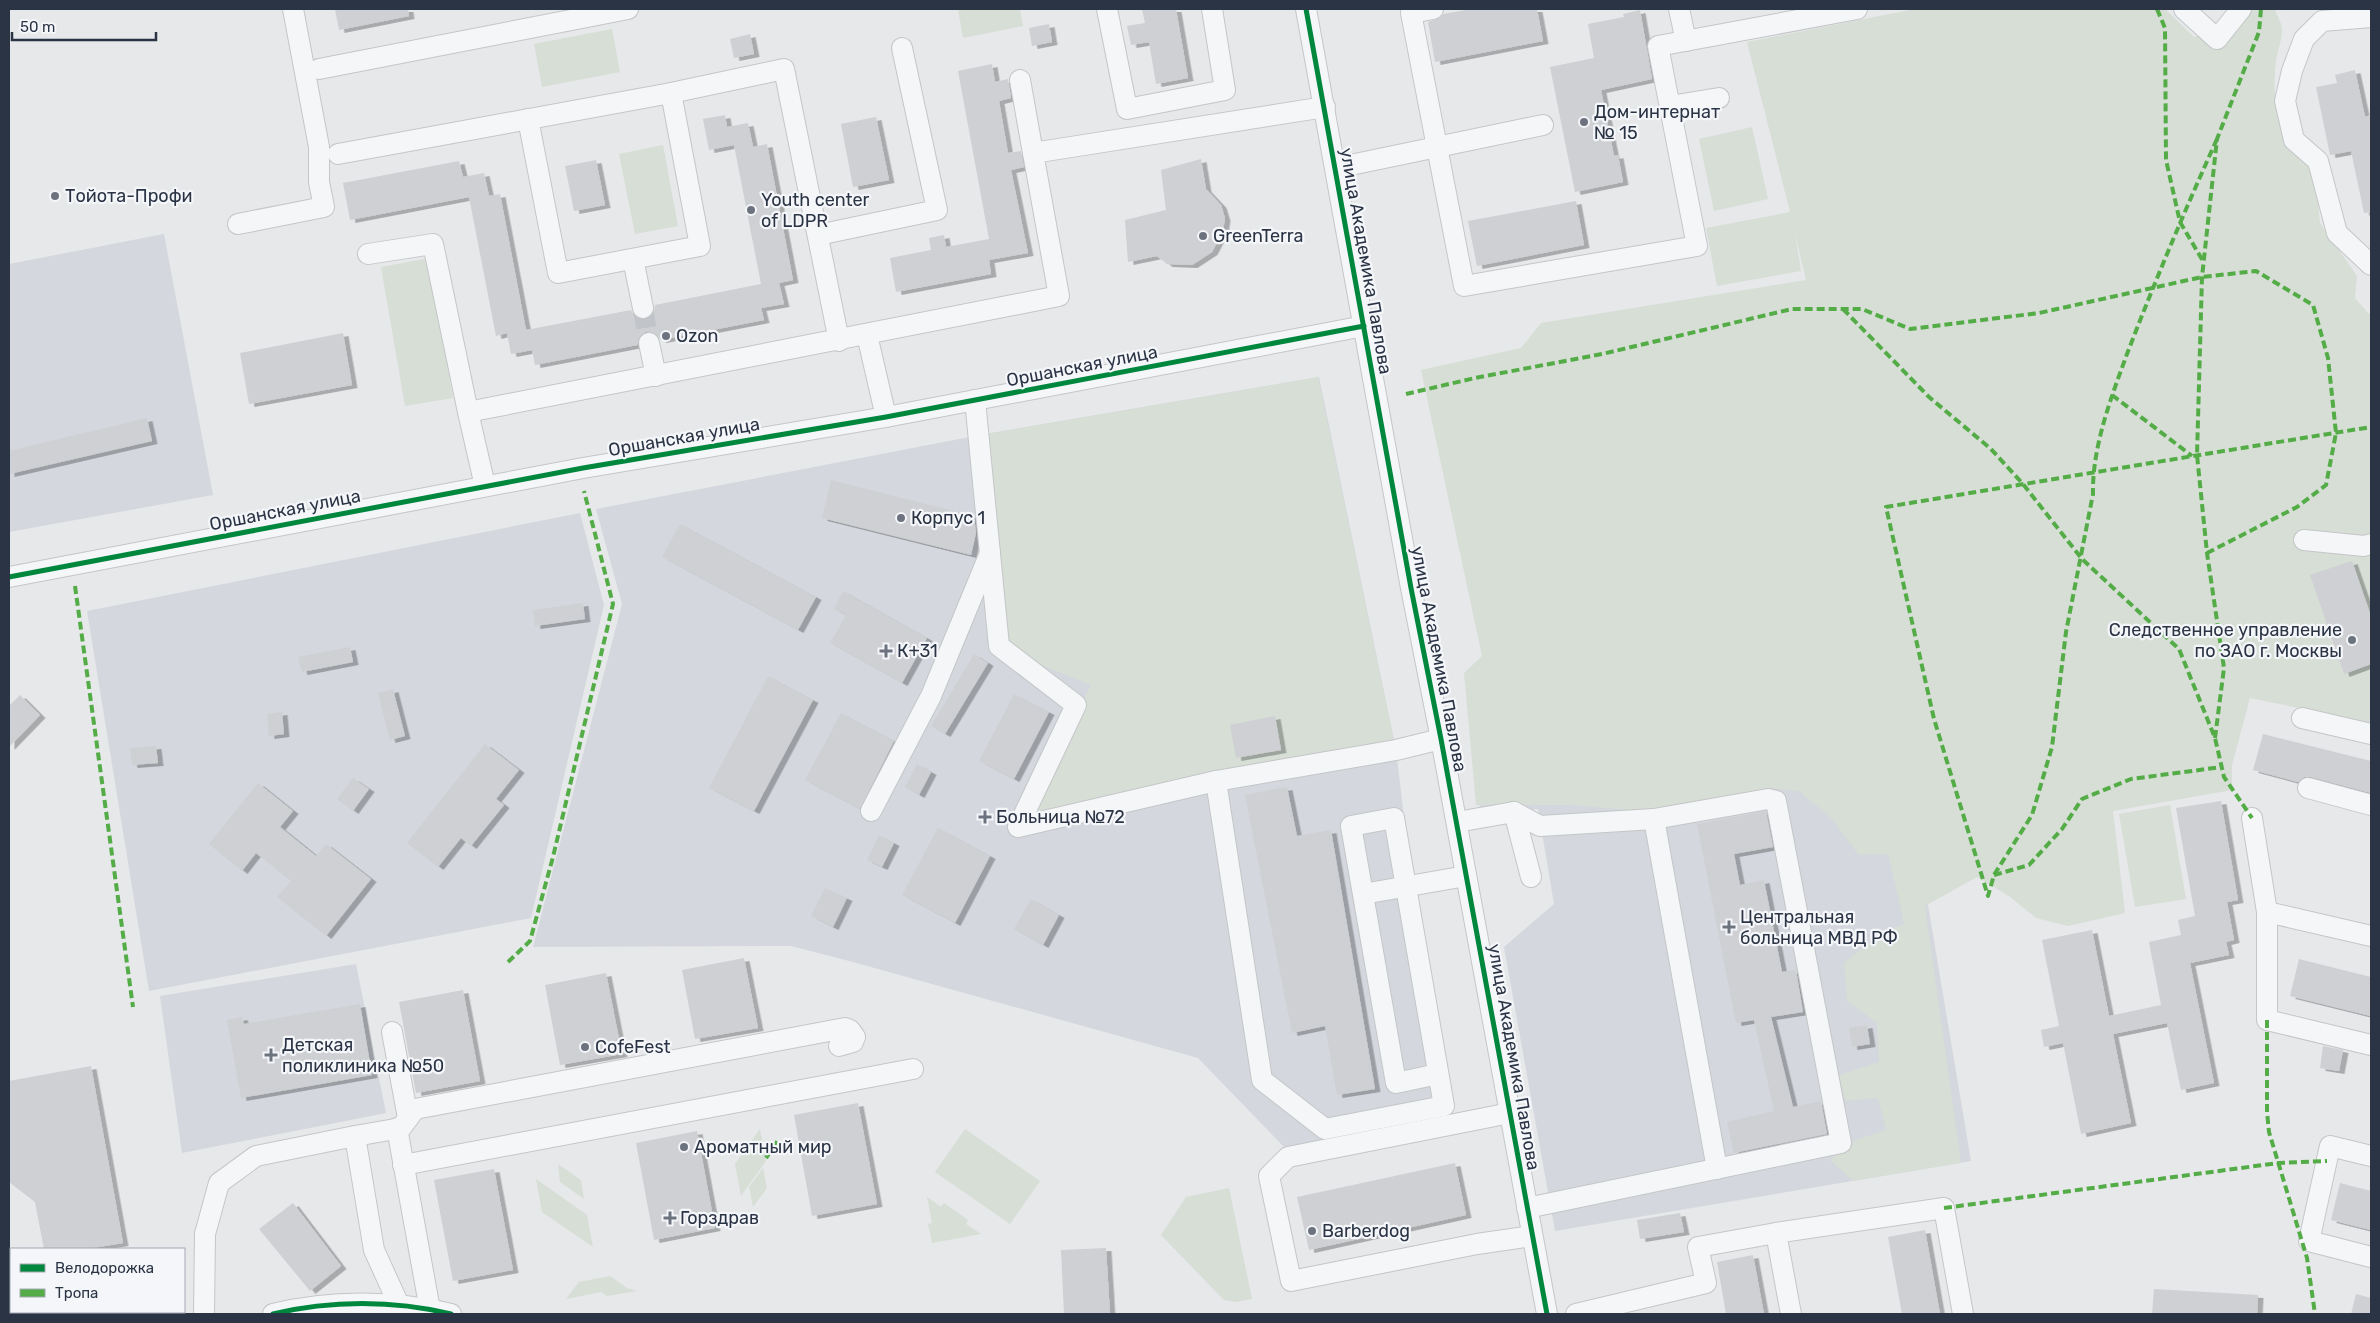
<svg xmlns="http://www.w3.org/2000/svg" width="2380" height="1323" font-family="Rubik,sans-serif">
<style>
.built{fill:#d4d7dd}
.green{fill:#d6ded6}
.building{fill:#ced0d3;filter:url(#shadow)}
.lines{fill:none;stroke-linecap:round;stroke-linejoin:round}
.minor-tunnel{stroke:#c1c4c9;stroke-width:20;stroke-dasharray:20 10;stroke-linecap:butt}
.minor-casing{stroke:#c4c6c8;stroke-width:22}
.minor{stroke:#f5f6f7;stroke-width:20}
.quiet{stroke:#54ac47;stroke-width:4;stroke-dasharray:8 4;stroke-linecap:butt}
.cycleway-casing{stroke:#f4f6f9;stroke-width:8}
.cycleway{stroke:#00873e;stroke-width:5}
.poi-dot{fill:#6c737f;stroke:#f4f6f9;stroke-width:2}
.labels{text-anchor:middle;stroke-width:4.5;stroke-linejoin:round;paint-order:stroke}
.poi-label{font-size:18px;fill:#2b3445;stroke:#f4f6f9;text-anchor:start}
.street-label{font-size:18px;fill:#2b3445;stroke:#f4f6f9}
</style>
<defs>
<filter id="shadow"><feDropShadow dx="5.5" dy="3" stdDeviation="0" flood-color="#0004"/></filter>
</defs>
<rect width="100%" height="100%" fill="#e6e8ea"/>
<!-- built -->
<g class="built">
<polygon points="164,234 213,495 9,532 9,264"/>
<polygon points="1319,377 1396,750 1412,884 1454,1117 1286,1149 1198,1058 853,962 791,946 533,947 622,604 596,509 980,435"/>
<polygon points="580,513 604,605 531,918 149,991 87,611"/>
<polygon points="1886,655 1971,1161 1555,1231 1504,947 1554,904 1538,809 1514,812 1480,810 1472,720"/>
<polygon points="356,964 386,1113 182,1153 160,996"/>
</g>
<!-- green -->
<g class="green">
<polygon points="958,9 1020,9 1023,26 963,38"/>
<path d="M1915 9H2165L2194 37 2225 26 2240 9H2275C2277 15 2282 24 2282 30 2282 41 2277 51 2276 61 2271 102 2277 139 2314 162L2320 223 2357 276 2355 298 2369 314 2371 313V723L2250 698 2232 765V790L2113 811 2125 913 2068 926 2036 918 2009 896 1977 877 1925 906 1961 1163 1853 1181 1830 1160 1856 1140 1886 1130 1878 1098 1845 1101 1839 1075 1879 1062 1877 1023 1847 1001 1844 963 1877 937 1904 923 1888 854 1859 855 1831 818 1799 791 1767 788 1682 815 1574 805H1476L1464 673 1482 656 1421 370 1521 348 1541 323 1806 280 1795 233 1801 271 1717 286 1706 228 1790 212 1747 42Z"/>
<polygon points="612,29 620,72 542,87 534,44"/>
<polygon points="1752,127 1768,199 1714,211 1699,139"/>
<polygon points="663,145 678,226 635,234 619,154"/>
<polygon points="429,258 453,398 405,406 381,267"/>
<polygon points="1318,377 1396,750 1021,823 1091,685 1009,652 992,467 980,435"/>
<polygon points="2170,805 2186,899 2135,907 2119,814"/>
<polygon points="760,1129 766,1161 741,1196 735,1164"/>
<polygon points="965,1129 1040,1181 1010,1224 935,1172"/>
<polygon points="558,1164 581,1180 584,1199 560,1182"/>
<polygon points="763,1168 767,1188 753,1207 749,1187"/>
<polygon points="536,1179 587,1215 593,1247 542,1212"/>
<polygon points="1229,1188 1252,1299 1236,1302 1224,1300 1161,1235 1186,1197"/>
<polygon points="927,1197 941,1207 944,1203 968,1220 966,1224 981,1234 932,1243 928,1224 932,1223"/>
<polygon points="610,1276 627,1288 637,1291 607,1296 601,1292 566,1299 579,1282"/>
</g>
<!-- building -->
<g class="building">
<polygon points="335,9 408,9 409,16 339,30"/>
<polygon points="1142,9 1176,9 1188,78 1156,84 1149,42 1131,45 1127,26 1145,23"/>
<polygon points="1472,9 1537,9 1543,41 1435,62 1428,22 1440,18 1443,14"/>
<polygon points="1640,10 1652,79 1601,90 1614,156 1618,155 1623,182 1575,192 1550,67 1594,58 1588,24 1624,17 1623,14"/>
<polygon points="1049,24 1052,42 1032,46 1029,28"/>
<polygon points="750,34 754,54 734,58 730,39"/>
<polygon points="992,64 995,82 1008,79 1011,98 999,101 1008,153 1021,151 1024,167 1011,170 1028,253 989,260 991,274 896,292 890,258 931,250 929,238 944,235 946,247 989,239 958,71"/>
<polygon points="2355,70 2365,117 2371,115 2371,212 2364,213 2351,151 2330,155 2316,87 2337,83 2335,75"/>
<polygon points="725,115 727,127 748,123 753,147 767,144 793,280 779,283 784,304 761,308 764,320 661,340 657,335 647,331 641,335 637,345 535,365 532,350 511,354 507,333 496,336 469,197 350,220 343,183 459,161 463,177 484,173 489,196 500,194 526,330 631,310 634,316 646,319 654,312 655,305 761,284 734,145 709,150 703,119"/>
<polygon points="876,117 889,180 853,187 841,124"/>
<polygon points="1201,159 1206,189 1221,205 1225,218 1223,231 1212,252 1192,265 1167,264 1157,256 1128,262 1125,220 1166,210 1161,170"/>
<polygon points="596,160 605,205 574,211 565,166"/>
<polygon points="1576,201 1584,245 1477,266 1468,221"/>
<polygon points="343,333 352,385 249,404 240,353"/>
<polygon points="147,418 152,441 9,474 9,451"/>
<polygon points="831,480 974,516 976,533 971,555 822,518"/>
<polygon points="680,524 816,597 798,630 662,557"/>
<polygon points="2352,561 2371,616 2371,664 2344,674 2310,575"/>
<polygon points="843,591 927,638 902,683 830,643 846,615 834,609"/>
<polygon points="583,603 585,619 535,626 533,610"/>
<polygon points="350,647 353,662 302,672 298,657"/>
<polygon points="974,654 988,663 945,734 931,726"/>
<polygon points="768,676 813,700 754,811 709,788"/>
<polygon points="393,689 405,736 390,740 378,693"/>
<polygon points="1014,694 1049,712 1014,779 979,761"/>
<polygon points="20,695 40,715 9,747 9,706"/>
<polygon points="282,712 284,734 269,736 267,714"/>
<polygon points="841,713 894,741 860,809 805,780"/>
<polygon points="1275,716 1281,750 1236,758 1230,725"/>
<polygon points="2263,734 2371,761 2371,793 2311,777 2304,777 2298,782 2253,770"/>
<polygon points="485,744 519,770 496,799 504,805 471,846 461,838 438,867 407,843"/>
<polygon points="156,746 158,763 132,765 130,748"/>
<polygon points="917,764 931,772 919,795 905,787"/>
<polygon points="353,778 369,789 353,811 337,799"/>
<polygon points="258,783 293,811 280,827 316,856 326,844 371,879 326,936 277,897 291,881 256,853 242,871 209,844"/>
<polygon points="1287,787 1297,836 1331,830 1375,1089 1337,1095 1325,1026 1292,1033 1245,795"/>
<polygon points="2221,801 2238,900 2227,902 2234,940 2226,942 2229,955 2190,963 2214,1083 2181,1090 2167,1023 2113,1034 2131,1123 2081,1134 2063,1043 2044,1047 2041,1030 2059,1026 2042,940 2092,930 2109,1016 2161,1005 2149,942 2181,935 2178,920 2195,916 2176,808"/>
<polygon points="1766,811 1773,847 1734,854 1740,885 1764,880 1782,972 1796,970 1803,1012 1771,1017 1793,1107 1821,1101 1827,1134 1734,1153 1727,1122 1774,1111 1754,1020 1736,1023 1697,824"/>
<polygon points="938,828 990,856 955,923 902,895"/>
<polygon points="879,835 894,843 882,867 867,860"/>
<polygon points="825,888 847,898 833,927 811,916"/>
<polygon points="1031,899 1059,915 1043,945 1014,929"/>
<polygon points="744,958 758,1028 695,1039 682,970"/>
<polygon points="2299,959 2371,977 2371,1016 2290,996"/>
<polygon points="606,973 622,1054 560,1065 545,985"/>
<polygon points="463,990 480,1081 416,1093 399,1002"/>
<polygon points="360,1004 372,1075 241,1098 227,1020 242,1017 244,1024"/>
<polygon points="1867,1025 1870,1044 1852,1047 1849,1028"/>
<polygon points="2323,1046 2343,1050 2339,1071 2320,1068"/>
<polygon points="91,1066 123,1243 86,1249 44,1249 35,1202 9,1182 9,1081"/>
<polygon points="858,1103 877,1204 812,1216 794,1115"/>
<polygon points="697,1131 715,1228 654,1240 636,1143"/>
<polygon points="1455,1163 1466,1215 1309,1250 1297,1197"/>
<polygon points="494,1169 513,1270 453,1281 434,1180"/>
<polygon points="2340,1183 2371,1191 2371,1230 2331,1220"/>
<polygon points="293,1203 341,1266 310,1291 259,1229"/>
<polygon points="1680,1213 1684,1232 1640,1239 1637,1220"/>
<polygon points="1925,1230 1940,1314 1902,1314 1888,1237"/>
<polygon points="1106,1248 1110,1314 1064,1314 1061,1250"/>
<polygon points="1753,1255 1764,1314 1726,1314 1717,1262"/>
<polygon points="2154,1289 2258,1295 2257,1314 2152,1314"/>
<polygon points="2356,1294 2371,1298 2371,1314 2351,1314"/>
</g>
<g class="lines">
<!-- minor-tunnel -->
<polyline class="minor-tunnel" points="643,308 649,343"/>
<defs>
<g id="minor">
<polyline points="1107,9 1127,109 1225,90 1212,9"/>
<polyline points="1306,9 1411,588 1441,739 1547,1314"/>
<polyline points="1433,9 1411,13 1464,286 1697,246 1658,46 1857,9"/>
<polyline points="1679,9 1686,41"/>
<polyline points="2184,9 2217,39 2241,9"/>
<polyline points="2371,17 2322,21 2304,39 2292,71 2285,101 2294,140 2318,161 2337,233 2371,265"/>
<polyline points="319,69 628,9"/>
<polyline points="1020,80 1033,153"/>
<polyline points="1670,106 1719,98"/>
<polyline points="528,119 558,273 700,246 671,93"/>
<polyline points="338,154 671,93 784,69 839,341"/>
<polyline points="1336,168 1543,125"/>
<polyline points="238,224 324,207 319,182 319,147 293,9"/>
<polyline points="818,235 937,210 902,48"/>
<polyline points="368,254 433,244 468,412"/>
<polyline points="633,259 643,308"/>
<polyline points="867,335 886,417"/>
<polyline points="649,343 656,376"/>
<polyline points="975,400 999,646 1076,705 1018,827 1216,781 1396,750 1441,739"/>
<polyline points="485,486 468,412 1059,296 1033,153 1325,107"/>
<polyline points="2304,540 2364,546 2371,544"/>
<polyline points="9,577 583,468 886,417 1364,326"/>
<polyline points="2302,718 2371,734"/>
<polyline points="1216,781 1262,1080 1325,1129 1444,1106 1394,818 1351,826 1396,1083 1438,1074"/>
<polyline points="2308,788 2371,805"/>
<polyline points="871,811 931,696 990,553"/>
<polyline points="1514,812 1531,877"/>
<polyline points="2252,818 2267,912"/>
<polyline points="1654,819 1717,1169"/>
<polyline points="1457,822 1514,812 1540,826 1654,819 1768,799 1776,801 1841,1143 1527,1208"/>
<polyline points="1363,894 1466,876"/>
<polyline points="2371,936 2267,912 2267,1020 2371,1045"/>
<polyline points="392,1032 408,1118"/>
<polyline points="1510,1113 1288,1157 1269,1176 1291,1281 1477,1244 1532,1236"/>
<polyline points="397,1128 430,1310"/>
<polyline points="355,1136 401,1128 415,1109 845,1028 850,1030 855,1037 853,1042 839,1046"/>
<polyline points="2371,1156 2330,1146 2309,1241 2371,1257"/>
<polyline points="403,1165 913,1069"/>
<polyline points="204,1314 205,1234 219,1183 256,1156 355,1136 374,1250 399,1305"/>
<path d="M273 1314C330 1300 394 1300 451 1314"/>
<polyline points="1576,1314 1706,1283 1698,1247 1776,1233"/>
<polyline points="1791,1314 1776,1233 1944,1208 1963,1314"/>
</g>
</defs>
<!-- minor casing -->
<use href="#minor" class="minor-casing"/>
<!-- minor -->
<use href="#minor" class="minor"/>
<!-- quiet -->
<g class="quiet">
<polyline points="2157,9 2165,28 2166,160 2180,222 2203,261"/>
<path d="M2217 139C2185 210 2155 281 2127 354 2111 398 2092 447 2093 494L2066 632 2052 747 2032 815 1994 875 1988 896 1934 719 1886 507C2048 480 2210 453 2371 427"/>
<polyline points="1843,309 1929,397 1991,449 2023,484 2082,559 2179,649 2215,738 2224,777 2252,818"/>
<polyline points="1406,394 1475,378 1602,354 1792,309 1862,309 1910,329 2039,313 2202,277 2256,271 2313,305 2328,358 2336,433 2326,485 2297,507 2207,553"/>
<polyline points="2112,395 2192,456"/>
<polyline points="75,586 133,1007"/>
<polyline points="2215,738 2224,668 2207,553 2197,455 2202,277 2217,139 2259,32 2261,9"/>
<polyline points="1994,875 2029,865 2062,829 2082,799 2131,779 2222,767"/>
<polyline points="508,962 530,941 553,857 613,604 584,491"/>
<polyline points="2267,1020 2267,1112 2269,1132 2307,1258 2315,1314"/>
<polyline points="766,1158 779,1139"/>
<polyline points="1944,1208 2278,1163 2327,1161"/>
</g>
<defs>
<g id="cycleway">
<polyline points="1306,9 1411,588 1441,739 1547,1314"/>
<polyline points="9,577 583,468 886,417 1364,326"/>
<path d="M273 1314C330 1300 394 1300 451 1314"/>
</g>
</defs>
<!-- cycleway casing -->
<use href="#cycleway" class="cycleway-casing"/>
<!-- cycleway -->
<use href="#cycleway" class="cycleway"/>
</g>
<!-- markers -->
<g class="poi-dot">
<circle cx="1584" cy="122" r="5"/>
<circle cx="55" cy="196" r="5"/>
<circle cx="751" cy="210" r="5"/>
<circle cx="1203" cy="236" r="5"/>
<circle cx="666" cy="336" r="5"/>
<circle cx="901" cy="518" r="5"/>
<circle cx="2352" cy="640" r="5"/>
<path d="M883.5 643.5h5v5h5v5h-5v5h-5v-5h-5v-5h5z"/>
<path d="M982.5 809.5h5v5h5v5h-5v5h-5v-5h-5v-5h5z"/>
<path d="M1726.5 919.5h5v5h5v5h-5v5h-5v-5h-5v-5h5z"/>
<circle cx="585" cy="1047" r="5"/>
<path d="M268.5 1047.5h5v5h5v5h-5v5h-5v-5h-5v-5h5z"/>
<circle cx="684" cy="1147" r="5"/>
<path d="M667.5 1210.5h5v5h5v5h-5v5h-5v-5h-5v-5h5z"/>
<circle cx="1312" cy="1231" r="5"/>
</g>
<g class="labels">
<!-- poi labels -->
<g class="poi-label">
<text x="1594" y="118">Дом-интернат<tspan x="1594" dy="21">№ 15</tspan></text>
<text x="65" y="202">Тойота-Профи</text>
<text x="761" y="206">Youth center<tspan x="761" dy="21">of LDPR</tspan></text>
<text x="1213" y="242">GreenTerra</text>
<text x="676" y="342">Ozon</text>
<text x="911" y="524">Корпус 1</text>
<text x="2342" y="636" text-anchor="end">Следственное управление<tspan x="2342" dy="21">по ЗАО г. Москвы</tspan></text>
<text x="897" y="657">К+31</text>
<text x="996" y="823">Больница №72</text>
<text x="1740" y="923">Центральная<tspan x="1740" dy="21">больница МВД РФ</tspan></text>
<text x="282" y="1051">Детская<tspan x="282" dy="21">поликлиника №50</tspan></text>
<text x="595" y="1053">CofeFest</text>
<text x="694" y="1153">Ароматный мир</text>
<text x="680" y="1224">Горздрав</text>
<text x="1322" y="1237">Barberdog</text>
</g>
<!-- street labels -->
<g class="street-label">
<text transform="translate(1366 261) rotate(80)" y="6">улица Академика Павлова</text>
<text transform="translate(1082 366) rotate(-11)" y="6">Оршанская улица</text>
<text transform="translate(684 437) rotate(-10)" y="6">Оршанская улица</text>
<text transform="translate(285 510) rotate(-11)" y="6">Оршанская улица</text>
<text transform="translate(1439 659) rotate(79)" y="6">улица Академика Павлова</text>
<text transform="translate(1514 1057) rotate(80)" y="6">улица Академика Павлова</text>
</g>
</g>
<!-- border -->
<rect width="2380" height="1323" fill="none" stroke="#2b3445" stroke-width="20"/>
<!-- legend -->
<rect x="10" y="1248" width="175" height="65" fill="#f4f6f9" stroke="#a4a8b1"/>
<rect x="20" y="1264" width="25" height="8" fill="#00873e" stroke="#a4a8b1"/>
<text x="55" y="1273" font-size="15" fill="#2b3445">Велодорожка</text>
<rect x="20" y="1289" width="25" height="8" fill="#54ac47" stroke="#a4a8b1"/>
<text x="55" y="1298" font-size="15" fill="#2b3445">Тропа</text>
<!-- scale -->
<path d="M12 32v8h144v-8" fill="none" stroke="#2b3445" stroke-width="2.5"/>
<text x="20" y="32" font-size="15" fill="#2b3445" stroke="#f4f6f9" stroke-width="4" paint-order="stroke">50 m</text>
</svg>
